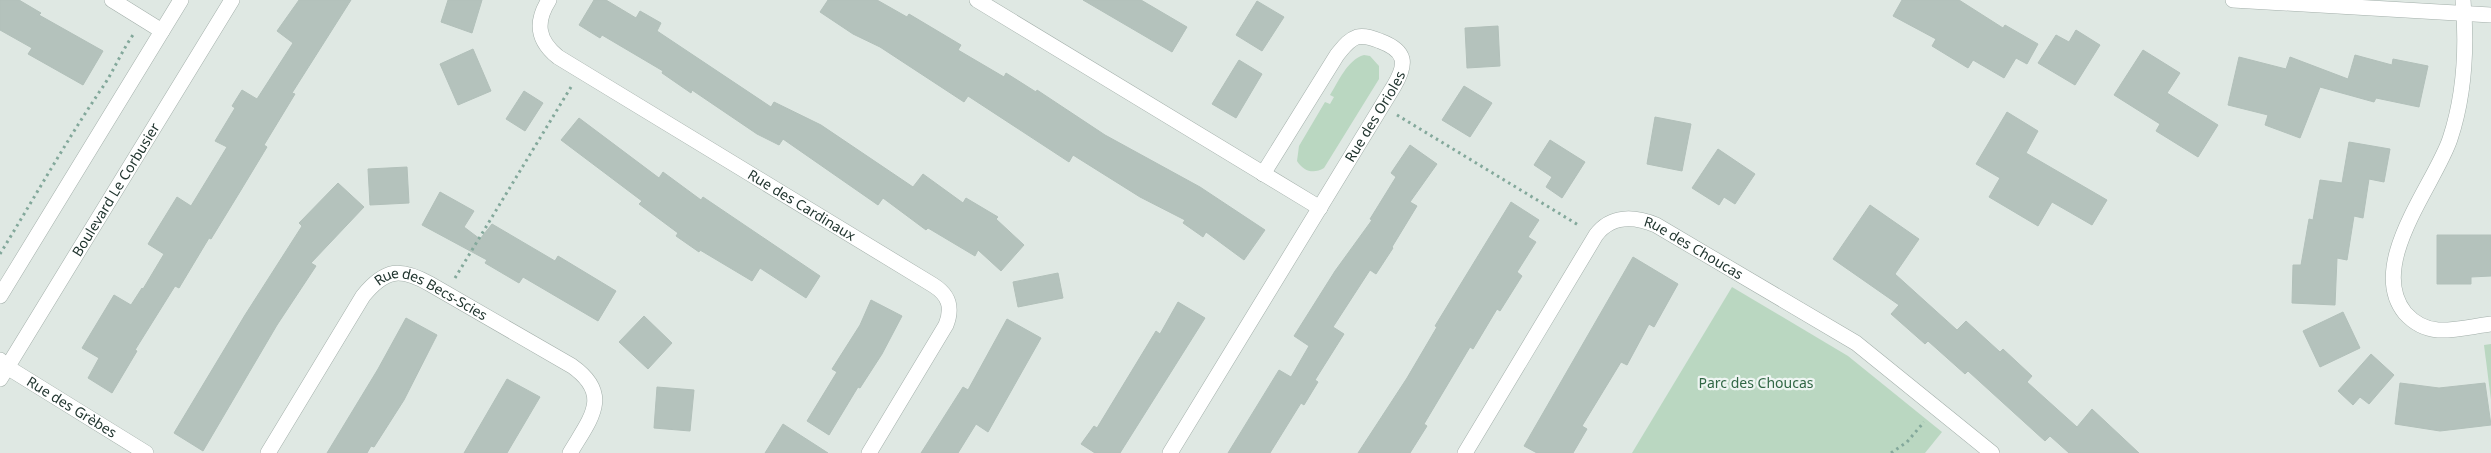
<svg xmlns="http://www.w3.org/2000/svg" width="2491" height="453" font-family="'Noto Sans',sans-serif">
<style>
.green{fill:#bad7c1}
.building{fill:#b4c2bc;stroke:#b2c0ba}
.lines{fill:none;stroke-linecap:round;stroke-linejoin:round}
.minor-casing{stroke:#a3afaa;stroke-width:16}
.tertiary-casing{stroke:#a3afaa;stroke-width:16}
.path{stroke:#83a89b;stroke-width:3;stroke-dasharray:2.5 4;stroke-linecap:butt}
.minor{stroke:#fff;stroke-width:15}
.tertiary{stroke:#fff;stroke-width:15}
.labels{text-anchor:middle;stroke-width:4.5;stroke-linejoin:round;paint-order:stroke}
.street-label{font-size:14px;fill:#223630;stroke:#eef5f2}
.park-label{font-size:14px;fill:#316745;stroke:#eef5f2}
</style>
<rect width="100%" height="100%" fill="#dfe8e3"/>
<!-- green -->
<g class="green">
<path d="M1364 55 1370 56 1379 66V79L1324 168C1314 174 1304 172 1297 161L1299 146 1325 102 1330 104 1334 97 1330 95C1339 81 1347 60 1364 55Z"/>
<polygon points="1732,287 1848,356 1942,432 1925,453 1632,453"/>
<polygon points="2491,344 2491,400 2484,345"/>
</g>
<!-- building -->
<g class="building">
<polygon points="0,0 19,0 41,13 39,15 103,51 83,85 28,54 32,48 0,30"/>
<polygon points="299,0 351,0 292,93 295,94 264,145 267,147 241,190 211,239 209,238 179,288 175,286 135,350 137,351 112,393 88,378 99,358 82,348 114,295 131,305 142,288 143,289 164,254 148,244 177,197 191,206 213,170 227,147 215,141 235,108 232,106 242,90 257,99 293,43 277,31"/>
<polygon points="448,0 482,0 472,33 441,22"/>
<polygon points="594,0 606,0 636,18 640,11 661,23 657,31 771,107 774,102 821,125 913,187 923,174 963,203 966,198 998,217 996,219 1024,245 1001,271 978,250 975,256 928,228 926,230 883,198 878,205 783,139 779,145 757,134 692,90 691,93 662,73 663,71 602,35 600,38 579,25"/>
<polygon points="828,0 877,0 907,17 909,14 961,45 958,50 1004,77 1006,73 1036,92 1037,90 1105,135 1200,187 1265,230 1244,260 1206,232 1203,237 1183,223 1185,220 1140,197 1073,155 1069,162 968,96 964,102 880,47 853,34 820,12"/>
<polygon points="1083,0 1141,0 1187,27 1172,52"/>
<polygon points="1902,0 1959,0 2003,28 2005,25 2038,44 2027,64 2016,58 2004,78 1973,60 1968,68 1932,46 1936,39 1893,16"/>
<polygon points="1257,1 1284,17 1262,51 1236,35"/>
<polygon points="1498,26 1500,66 1467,68 1465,28"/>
<polygon points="2076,30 2100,45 2075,85 2038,63 2056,35 2069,42"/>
<polygon points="473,49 491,91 458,105 440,64"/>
<polygon points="2143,50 2180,73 2167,93 2218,125 2198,157 2156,131 2160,124 2114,95"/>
<polygon points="2355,55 2392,65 2393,59 2428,66 2419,107 2376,98 2374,102 2320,87 2300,138 2265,125 2268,115 2228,105 2239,57 2286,69 2290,57 2348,79"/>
<polygon points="1239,60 1262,74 1236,118 1212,104"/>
<polygon points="1464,86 1492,103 1470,137 1442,120"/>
<polygon points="524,91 543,103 525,131 506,119"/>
<polygon points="2007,112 2038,131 2026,153 2107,200 2092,225 2052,202 2038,226 1989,197 2000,178 1976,164"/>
<polygon points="1655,117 1691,124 1682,171 1647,164"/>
<polygon points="579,118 659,178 663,172 701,200 703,197 820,276 806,298 760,268 752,281 700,250 699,252 676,236 678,233 639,204 642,201 561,140"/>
<polygon points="1550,140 1585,162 1562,198 1546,187 1552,177 1534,165"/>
<polygon points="2349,142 2390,149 2384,182 2369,179 2363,218 2354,216 2347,260 2337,258 2335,305 2292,303 2293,265 2301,265 2309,219 2313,220 2320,180 2342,183"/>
<polygon points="1410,145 1437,164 1410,202 1417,206 1392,247 1393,248 1376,274 1370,270 1333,327 1344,334 1315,380 1318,382 1304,405 1301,403 1270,453 1228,453 1279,370 1291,377 1309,346 1294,336 1335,271 1372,220 1370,219 1396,177 1391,173"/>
<polygon points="1718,149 1755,174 1735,204 1724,197 1719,205 1692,188"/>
<polygon points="407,167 409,203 370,205 368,169"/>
<polygon points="338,183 364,207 311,263 316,266 277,325 203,451 174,433 245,315 302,226 299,223"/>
<polygon points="440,192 474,211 464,227 480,239 492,224 555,261 558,256 616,291 598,321 523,277 519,283 485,263 487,260 422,225"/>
<polygon points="1511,202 1539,220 1528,237 1536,242 1517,272 1522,276 1500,311 1497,309 1473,349 1470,347 1424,424 1427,426 1410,453 1358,453 1407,378 1437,327 1435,326"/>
<polygon points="1870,205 1919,239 1895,274 1957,330 1966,321 2000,352 2003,349 2032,376 2027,382 2077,427 2092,409 2139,453 2069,453 2050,436 2045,441 1968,371 1965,374 1928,341 1925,344 1891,314 1899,305 1833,259"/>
<polygon points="2437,235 2491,235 2491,276 2471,277 2471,284 2437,284"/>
<polygon points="1633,257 1678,284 1654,327 1649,324 1627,365 1621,362 1582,426 1587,429 1573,453 1537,453 1524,446"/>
<polygon points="1058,273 1063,298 1018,307 1013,282"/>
<polygon points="871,300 902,316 882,354 860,388 858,387 829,435 807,421 837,372 832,369 860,325"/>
<polygon points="1178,302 1205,318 1120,453 1095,453 1081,444 1094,426 1097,428 1156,331 1160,334"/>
<polygon points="2343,312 2360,348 2320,367 2303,331"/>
<polygon points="644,316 672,343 648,369 619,342"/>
<polygon points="406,318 437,335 404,400 374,447 371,446 367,453 327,453 378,369"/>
<polygon points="1007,319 1041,338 988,432 976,424 958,453 921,453 963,387 968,390"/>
<polygon points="2371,354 2394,375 2369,404 2360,397 2353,405 2338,391"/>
<polygon points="507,379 540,397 507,453 464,453"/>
<polygon points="2400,383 2439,388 2485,383 2491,425 2440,431 2395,424"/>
<polygon points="657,387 694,390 690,431 654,428"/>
<polygon points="783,424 828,453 765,453"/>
</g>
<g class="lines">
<defs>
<g id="minor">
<polyline points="112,0 162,31"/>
<path id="s1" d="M549 0C535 22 537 40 558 57L933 285C949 295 953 307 946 325L869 453"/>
<polyline points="977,0 1320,208"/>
<path d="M2463 0C2467 46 2465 94 2450 139 2435 184 2366 265 2405 313 2414 323 2425 329 2438 330 2455 331 2474 326 2491 324"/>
<path id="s2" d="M0 360 7 367 146 453"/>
<path id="s3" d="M268 453 363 296C385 269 400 267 430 284L572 366C613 395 590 419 570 453"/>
<path id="s4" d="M1170 453 1394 86C1407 64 1407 51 1380 41 1373 38 1365 35 1357 37 1348 40 1343 48 1337 55L1263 174"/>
<path id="s5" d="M1465 453 1596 235C1611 215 1634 216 1656 225L1856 343 1992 453"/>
</g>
<g id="tertiary">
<polyline points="2233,0 2491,15"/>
<polyline points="0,296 181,0"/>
<path id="s6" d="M0 379 232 0"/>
</g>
</defs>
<!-- minor casing -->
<use href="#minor" class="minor-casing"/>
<!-- tertiary casing -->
<use href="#tertiary" class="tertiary-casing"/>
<!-- path -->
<g class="path">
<polyline points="1397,115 1580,226"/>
<path d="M0 254C33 200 65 143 100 91 113 73 121 52 133 35"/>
<polyline points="455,278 571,87"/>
<polyline points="1891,453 1907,442 1924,422"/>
</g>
<!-- minor -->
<use href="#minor" class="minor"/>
<!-- tertiary -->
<use href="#tertiary" class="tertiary"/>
</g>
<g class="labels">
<!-- street labels -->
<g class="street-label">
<text dy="5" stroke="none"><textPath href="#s4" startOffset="394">Rue des Orioles</textPath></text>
<text dy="5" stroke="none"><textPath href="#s6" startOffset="222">Boulevard Le Corbusier</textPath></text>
<text dy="5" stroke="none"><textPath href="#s1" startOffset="350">Rue des Cardinaux</textPath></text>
<text dy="5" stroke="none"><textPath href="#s5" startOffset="364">Rue des Choucas</textPath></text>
<text dy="5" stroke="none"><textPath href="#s3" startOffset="264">Rue des Becs-Scies</textPath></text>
<text dy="5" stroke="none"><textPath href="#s2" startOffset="86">Rue des Grèbes</textPath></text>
</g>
<!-- park labels -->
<g class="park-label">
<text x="1756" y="388">Parc des Choucas</text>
</g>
</g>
</svg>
